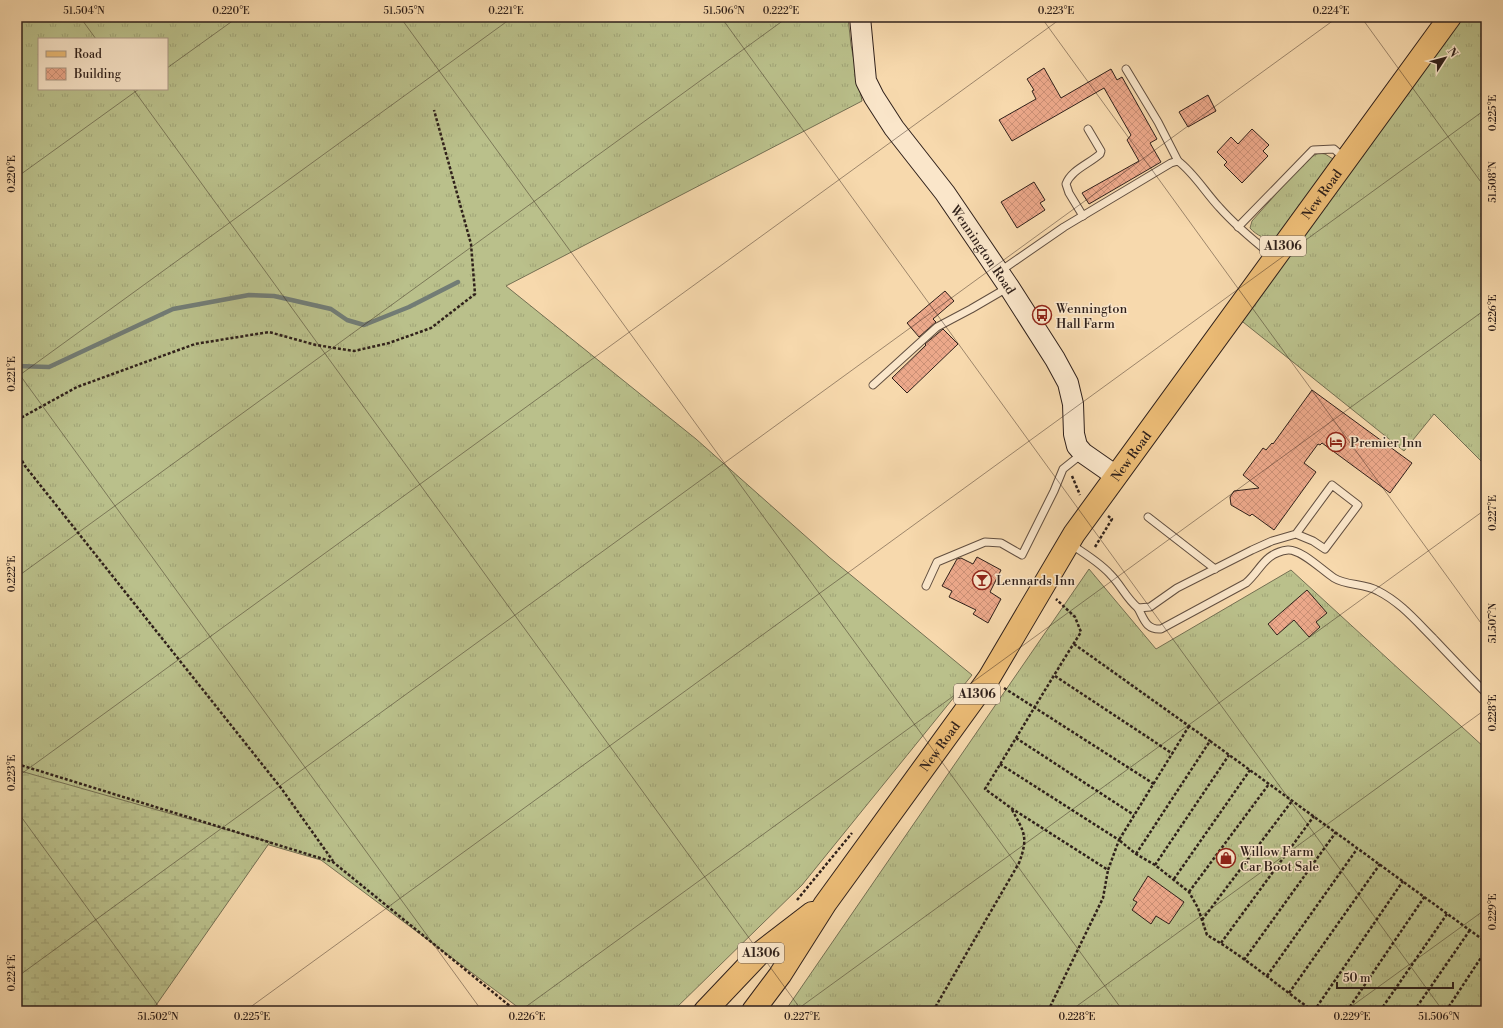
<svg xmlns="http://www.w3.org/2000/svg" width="1503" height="1028" font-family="'Libre Bodoni',serif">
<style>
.grass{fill:url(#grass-tufts);stroke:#757053;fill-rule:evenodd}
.wetland{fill:url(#wetland-marsh);stroke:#757053}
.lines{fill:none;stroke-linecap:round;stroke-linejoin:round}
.stream{stroke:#727c75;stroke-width:4.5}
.building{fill:url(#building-cross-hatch);stroke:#30211b}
.service-casing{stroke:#624f40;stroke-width:9}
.secondary-casing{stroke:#30211b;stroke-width:22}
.primary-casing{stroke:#30211b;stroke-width:24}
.path{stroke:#30211b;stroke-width:2.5;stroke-dasharray:3 2;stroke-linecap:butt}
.service{stroke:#fae6ca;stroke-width:7}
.secondary{stroke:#fae6ca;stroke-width:20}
.primary{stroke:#ecbc76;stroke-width:22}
.ticks{fill:none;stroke:#30211b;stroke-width:1;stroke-opacity:0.45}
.labels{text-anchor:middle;stroke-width:3;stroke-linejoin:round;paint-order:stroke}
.shield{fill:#fae6ca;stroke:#6d5c50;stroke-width:1}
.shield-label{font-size:12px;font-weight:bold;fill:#30211b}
.street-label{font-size:13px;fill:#30211b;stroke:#fae6ca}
.poi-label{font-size:13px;fill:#30211b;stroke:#fae6ca;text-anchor:start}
.neatline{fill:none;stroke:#30211b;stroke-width:1.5}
.ticks-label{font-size:10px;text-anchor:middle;fill:#30211b}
</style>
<defs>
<pattern id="grass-tufts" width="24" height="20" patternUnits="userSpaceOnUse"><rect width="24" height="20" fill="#bac08b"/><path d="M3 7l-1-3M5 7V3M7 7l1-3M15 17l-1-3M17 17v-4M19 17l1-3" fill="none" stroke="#a0a577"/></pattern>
<pattern id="wetland-marsh" width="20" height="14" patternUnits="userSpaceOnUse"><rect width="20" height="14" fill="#bac08b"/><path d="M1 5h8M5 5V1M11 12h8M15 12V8" fill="none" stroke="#a0a577"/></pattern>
<pattern id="building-cross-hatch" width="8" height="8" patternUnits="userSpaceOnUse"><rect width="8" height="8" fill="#eca88a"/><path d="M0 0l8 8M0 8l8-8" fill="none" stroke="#cb9076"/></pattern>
</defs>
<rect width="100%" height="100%" fill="#f7d9ad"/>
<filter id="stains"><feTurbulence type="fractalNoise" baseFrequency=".005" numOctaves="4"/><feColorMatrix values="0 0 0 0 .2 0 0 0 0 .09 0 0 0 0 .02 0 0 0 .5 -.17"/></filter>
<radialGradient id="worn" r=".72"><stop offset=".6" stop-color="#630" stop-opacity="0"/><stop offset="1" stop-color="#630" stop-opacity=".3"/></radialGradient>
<!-- grass -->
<g class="grass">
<path d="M17 17H848L851 45 862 101 506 286 696 439 829 557 972 675 802 885 673 1011H523L321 860 17 772ZM39 39H167V89H39Z"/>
<polygon points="1450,17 1486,17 1486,466 1434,414 1404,451 1233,314"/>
<path d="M1319 153 1325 154 1333 159 1276 238C1267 241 1256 235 1250 228L1252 221 1308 158Z"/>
<polygon points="1089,569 1156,649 1291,570 1486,749 1486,1011 785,1011"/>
</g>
<!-- wetland -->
<polygon class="wetland" points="17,770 270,842 152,1011 17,1011"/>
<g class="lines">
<!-- stream -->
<polyline class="stream" points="17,366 49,367 173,309 249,295 274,296 331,309 347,320 364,325 409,307 458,282"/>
</g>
<!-- building -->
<g class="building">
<polygon points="1044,68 1061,98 1111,69 1117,80 1122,77 1157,139 1150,143 1161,162 1089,204 1082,193 1139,161 1127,140 1131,135 1104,88 1012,141 999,120 1036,99 1032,91 1034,90 1027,79"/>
<polygon points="1208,95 1216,111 1188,127 1179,112"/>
<polygon points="1252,129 1269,145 1263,151 1268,156 1242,183 1224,165 1227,162 1217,152 1231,137 1238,144"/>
<polygon points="1034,182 1045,200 1040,203 1045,210 1017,228 1001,202"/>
<polygon points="945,291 954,301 933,319 936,322 919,337 907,323"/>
<polygon points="943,329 958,344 907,393 892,378 926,345 925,344"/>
<polygon points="1312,390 1412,463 1390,493 1322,443 1320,445 1318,444 1304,463 1316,472 1274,530 1252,514 1250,516 1231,505 1230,497 1234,491 1259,488 1243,475 1263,448 1266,450 1272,443 1273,444"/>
<polygon points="977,557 1001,570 990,592 1001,599 988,623 973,614 976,610 949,597 952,591 942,586 957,559 961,558 973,564"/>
<polygon points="1307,590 1327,613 1316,622 1320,627 1309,637 1294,620 1277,635 1268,624"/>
<polygon points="1148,876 1184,902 1169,924 1156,916 1151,924 1132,910 1137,902 1133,900"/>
</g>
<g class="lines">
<defs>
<g id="service">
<polyline points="1126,69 1158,122 1178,161"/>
<path d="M1083 216 1069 193 1066 184C1071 170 1089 164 1100 154L1101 151 1088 129"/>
<polyline points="1238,227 1313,150 1334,149 1344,158"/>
<path d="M999 272 1064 227 1171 163 1178 161C1194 173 1205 192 1219 207 1235 225 1254 241 1273 256"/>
<polyline points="873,385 937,327 971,309 1007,288"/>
<polyline points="1148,517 1215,569"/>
<path d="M1070 544C1084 553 1099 562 1110 574 1121 585 1126 598 1138 608L1150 607 1177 588 1252 550 1272 541 1296 534 1313 541 1325 549 1358 505 1332 485 1296 534"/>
<polyline points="926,586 937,562 985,542 1001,543 1022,555 1054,491 1063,469 1083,453"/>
<path d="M1138 608C1144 619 1146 630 1161 629L1246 583C1261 570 1264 553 1288 550 1301 549 1323 571 1334 578 1347 586 1364 583 1378 591 1400 602 1416 621 1433 638 1451 657 1468 675 1486 693"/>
</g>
<g id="secondary">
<path id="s1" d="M860 17 866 81 874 97 894 128 945 193 1009 287 1055 359 1068 383 1073 404 1074 434 1077 446 1083 453 1116 476"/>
</g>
<g id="primary">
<polyline points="705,1011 760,953 812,913"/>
<path id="s2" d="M753 1011 780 975 825 904 989 678 1074 534 1450 17"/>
</g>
</defs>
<!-- service casing -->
<use href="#service" class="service-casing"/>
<!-- secondary casing -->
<use href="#secondary" class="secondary-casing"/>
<!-- primary casing -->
<use href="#primary" class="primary-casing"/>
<!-- path -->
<g class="path">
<polyline points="17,420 77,387 195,344 269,332 316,345 354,351 389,343 431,328 475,294 471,244 434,110"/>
<polyline points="17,452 25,466 281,788 333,861"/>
<polyline points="1072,476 1080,495"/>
<polyline points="1095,547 1112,519 1108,516"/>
<polyline points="1074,644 1210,741"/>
<polyline points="1055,676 1173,754"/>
<polyline points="1004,688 1154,784"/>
<path d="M1189 726 1119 840 1136 854 1155 865 1189 892 1198 908 1207 935C1245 957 1278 986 1313 1011"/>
<polyline points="1016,738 1134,815"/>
<polyline points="17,764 333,862 516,1011"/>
<path d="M1000 764 1119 840 1108 870 1011 808 985 789C1017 737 1048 684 1081 632L1075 617 1056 599"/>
<polyline points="1136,854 1210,741 1486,942"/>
<polyline points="1155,865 1229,755"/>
<polyline points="1174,879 1250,770"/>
<polyline points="1189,892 1269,784"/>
<polyline points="797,900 852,833"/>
<polyline points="1202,920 1292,801"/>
<polyline points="1221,943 1314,816"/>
<polyline points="1244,960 1336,832"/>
<polyline points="1267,976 1357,849"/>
<polyline points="1289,993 1380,864"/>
<path d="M933 1011 1019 863C1029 836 1024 832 1011 808"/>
<polyline points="1048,1011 1103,898 1108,870"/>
<polyline points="1314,1011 1403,881"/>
<polyline points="1347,1011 1425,896"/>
<polyline points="1380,1011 1447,914"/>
<polyline points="1414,1011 1470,930"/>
<polyline points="1446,1011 1486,950"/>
<polyline points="1479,1011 1486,997"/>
</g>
<!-- service -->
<use href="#service" class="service"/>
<!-- secondary -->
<use href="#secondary" class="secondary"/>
<!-- primary -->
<use href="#primary" class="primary"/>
</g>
<!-- ticks -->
<path class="ticks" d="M80 17 96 39M400 17 1123 1011M721 17 1443 1011M1041 17 1486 630M1361 17 1486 189M167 68 238 17M133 89 802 1011M17 177 139 89M17 371 482 1011M17 377 513 17M17 577 788 17M17 777 1063 17M17 811 162 1011M17 977 1338 17M245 1011 1486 109M520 1011 1486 309M795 1011 1486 509M1070 1011 1486 709M1345 1011 1486 909"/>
<!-- icons -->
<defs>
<symbol id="bus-ring" viewBox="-11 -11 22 22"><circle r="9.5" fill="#fae6ca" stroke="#8f2418" stroke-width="1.5"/><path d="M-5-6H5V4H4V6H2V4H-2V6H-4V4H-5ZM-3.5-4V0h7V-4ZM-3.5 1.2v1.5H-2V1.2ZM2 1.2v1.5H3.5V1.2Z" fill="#8f2418"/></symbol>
<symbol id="hotel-ring" viewBox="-11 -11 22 22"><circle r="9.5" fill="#fae6ca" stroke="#8f2418" stroke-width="1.5"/><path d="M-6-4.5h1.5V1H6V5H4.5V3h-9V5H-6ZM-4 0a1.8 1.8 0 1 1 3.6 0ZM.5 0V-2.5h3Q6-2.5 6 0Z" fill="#8f2418"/></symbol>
<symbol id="bar-ring" viewBox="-11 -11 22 22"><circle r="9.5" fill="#fae6ca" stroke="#8f2418" stroke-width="1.5"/><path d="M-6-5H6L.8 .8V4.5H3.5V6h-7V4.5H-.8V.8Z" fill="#8f2418"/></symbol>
<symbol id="shop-ring" viewBox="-11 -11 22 22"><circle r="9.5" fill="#fae6ca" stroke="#8f2418" stroke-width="1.5"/><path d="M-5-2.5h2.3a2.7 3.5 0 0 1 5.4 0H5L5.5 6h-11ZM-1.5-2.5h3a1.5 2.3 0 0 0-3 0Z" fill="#8f2418"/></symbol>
</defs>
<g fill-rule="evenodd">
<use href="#bus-ring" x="1031" y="304" width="22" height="22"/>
<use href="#hotel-ring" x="1325" y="431" width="22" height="22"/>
<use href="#bar-ring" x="971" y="569" width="22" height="22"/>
<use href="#shop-ring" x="1215" y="847" width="22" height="22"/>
</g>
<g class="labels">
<!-- shield labels -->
<g class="shield">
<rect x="1260" y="236" width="46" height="20" rx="3"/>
<rect x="954" y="684" width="46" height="20" rx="3"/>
<rect x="738" y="943" width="46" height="20" rx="3"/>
</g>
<g class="shield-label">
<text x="1283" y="250">A1306</text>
<text x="977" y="698">A1306</text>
<text x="761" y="957">A1306</text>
</g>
<!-- street labels -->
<g class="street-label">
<text dy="5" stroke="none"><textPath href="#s2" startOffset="996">New Road</textPath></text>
<text dy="5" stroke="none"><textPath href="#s1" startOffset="270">Wennington Road</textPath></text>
<text dy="5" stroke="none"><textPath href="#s2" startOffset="672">New Road</textPath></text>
<text dy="5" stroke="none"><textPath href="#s2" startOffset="324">New Road</textPath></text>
</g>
<!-- poi labels -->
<g class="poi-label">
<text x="1056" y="313">Wennington<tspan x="1056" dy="15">Hall Farm</tspan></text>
<text x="1350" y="447">Premier Inn</text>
<text x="996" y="585">Lennards Inn</text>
<text x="1240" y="856">Willow Farm<tspan x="1240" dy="15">Car Boot Sale</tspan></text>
</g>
</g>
<!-- margin -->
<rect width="1503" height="1028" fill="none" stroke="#f7d9ad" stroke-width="44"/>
<!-- legend -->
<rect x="38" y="38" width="130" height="52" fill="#fae6ca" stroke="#a99784"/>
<rect x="46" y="51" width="20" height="6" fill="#ecbc76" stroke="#a99784"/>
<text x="74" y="58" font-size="12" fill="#30211b">Road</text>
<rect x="46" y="68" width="20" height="12" fill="url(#building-cross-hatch)" stroke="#a99784"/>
<text x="74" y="78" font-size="12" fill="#30211b">Building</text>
<!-- north arrow -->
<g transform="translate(1445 58) rotate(54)" stroke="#fae6ca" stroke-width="3" paint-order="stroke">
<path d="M0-3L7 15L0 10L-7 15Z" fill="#30211b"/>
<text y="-6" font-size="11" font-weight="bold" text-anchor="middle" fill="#30211b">N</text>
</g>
<!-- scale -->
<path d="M1337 982v6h116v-6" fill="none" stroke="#30211b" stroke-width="2"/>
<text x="1343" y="982" font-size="12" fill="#30211b" stroke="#fae6ca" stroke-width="3" paint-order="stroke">50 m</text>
<rect x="22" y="22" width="1459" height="984" class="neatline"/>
<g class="ticks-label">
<text x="84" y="14">51.504°N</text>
<text x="231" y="14">0.220°E</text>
<text x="404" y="14">51.505°N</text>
<text x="506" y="14">0.221°E</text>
<text x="724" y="14">51.506°N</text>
<text x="781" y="14">0.222°E</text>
<text x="1056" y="14">0.223°E</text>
<text x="1331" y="14">0.224°E</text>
<text transform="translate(1492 113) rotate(-90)" y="4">0.225°E</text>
<text transform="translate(11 174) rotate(-90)" y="4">0.220°E</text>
<text transform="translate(1492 182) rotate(-90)" y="4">51.508°N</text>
<text transform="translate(1492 313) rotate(-90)" y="4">0.226°E</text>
<text transform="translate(11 374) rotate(-90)" y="4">0.221°E</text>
<text transform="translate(1492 513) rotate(-90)" y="4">0.227°E</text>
<text transform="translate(11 574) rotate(-90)" y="4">0.222°E</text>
<text transform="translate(1492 623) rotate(-90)" y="4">51.507°N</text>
<text transform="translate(1492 713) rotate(-90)" y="4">0.228°E</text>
<text transform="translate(11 773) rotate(-90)" y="4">0.223°E</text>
<text transform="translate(1492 912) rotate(-90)" y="4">0.229°E</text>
<text transform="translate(11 973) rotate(-90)" y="4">0.224°E</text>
<text x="158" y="1020">51.502°N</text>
<text x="252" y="1020">0.225°E</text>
<text x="527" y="1020">0.226°E</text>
<text x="802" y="1020">0.227°E</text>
<text x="1077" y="1020">0.228°E</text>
<text x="1352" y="1020">0.229°E</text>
<text x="1439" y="1020">51.506°N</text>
</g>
<rect width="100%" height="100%" filter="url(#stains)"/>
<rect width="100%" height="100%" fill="url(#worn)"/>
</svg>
